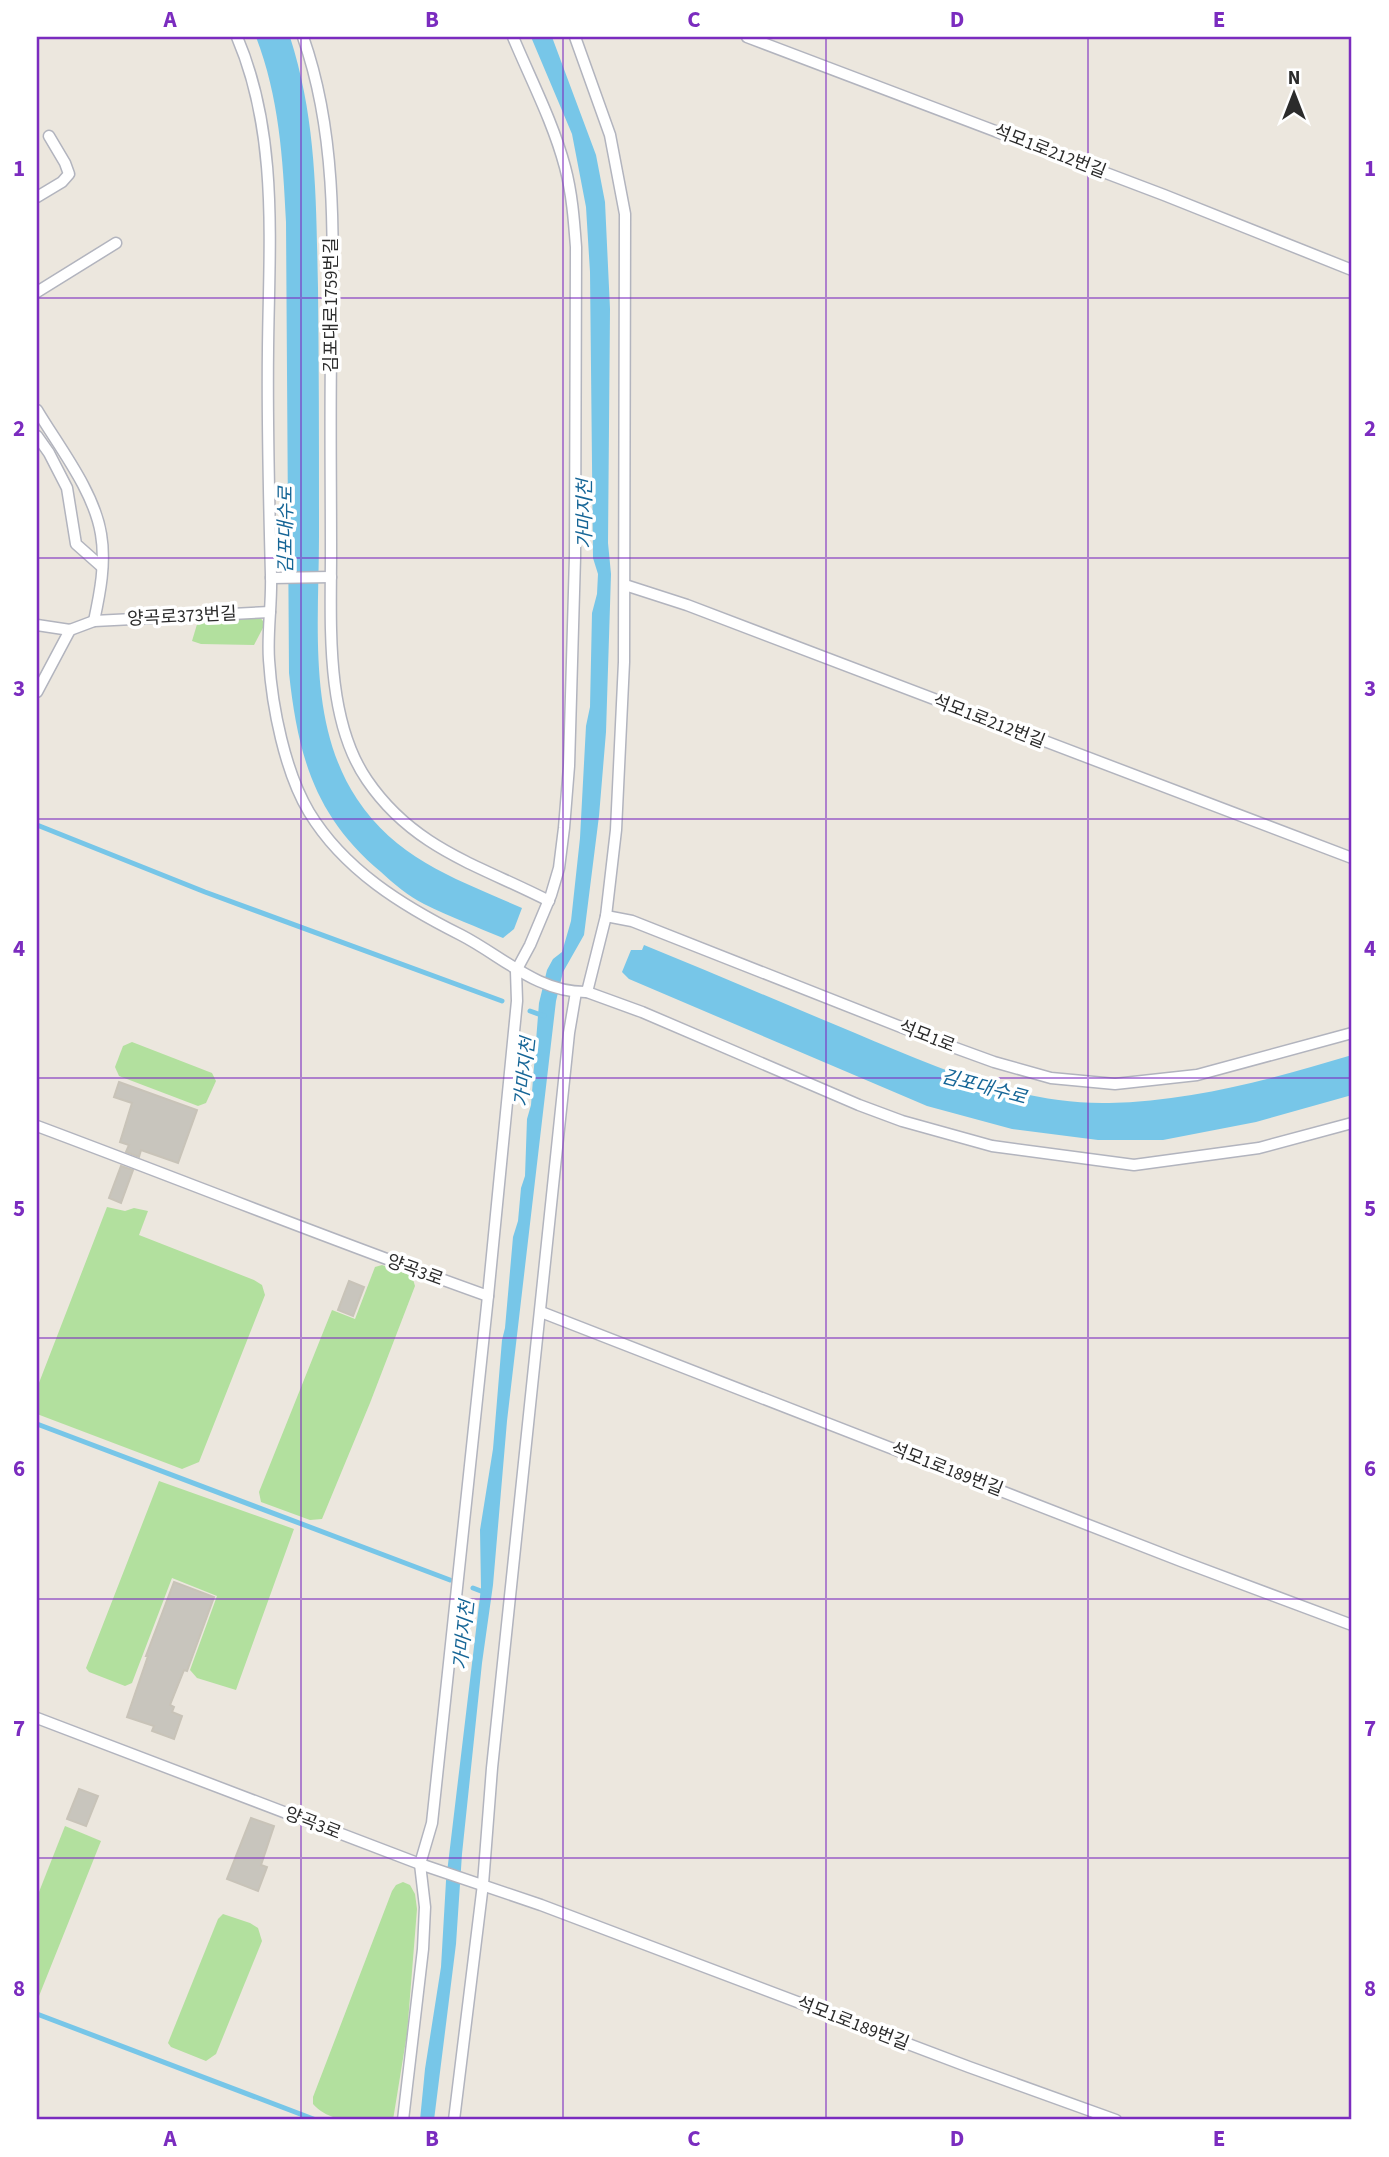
<svg xmlns="http://www.w3.org/2000/svg" width="1389" height="2157" font-family="'Source Sans 3','Noto Sans KR',sans-serif">
<style>
.green{fill:#b2e09e}
.water{fill:#77c6e8}
.lines{fill:none;stroke-linecap:round;stroke-linejoin:round}
.stream{stroke:#77c6e8;stroke-width:5}
.building{fill:#c8c5bd;stroke:#c8c3b8;stroke-width:2}
.lane-casing{stroke:#b2b4be;stroke-width:13}
.lane{stroke:#fff;stroke-width:10}
.grid{fill:none;stroke:#7b2cbf;stroke-width:2;stroke-opacity:0.55}
.labels{text-anchor:middle;stroke-width:7;stroke-linejoin:round;paint-order:stroke}
.street-label{font-size:18px;fill:#2b2b2b;stroke:#fff}
.water-label{font-size:19px;font-style:italic;fill:#156596;stroke:#fff}
.neatline{fill:none;stroke:#7b2cbf;stroke-width:2.5}
.grid-label{font-size:23px;text-anchor:middle;font-weight:bold;fill:#7b2cbf}
</style>
<rect width="100%" height="100%" fill="#ece7de"/>
<!-- green -->
<g class="green">
<polygon points="260,617 265,624 254,645 201,644 192,641 198,621"/>
<polygon points="132,1042 212,1073 216,1081 206,1103 198,1106 119,1076 115,1067 123,1046"/>
<polygon points="107,1207 125,1211 134,1208 148,1211 139,1235 254,1280 262,1285 265,1295 199,1462 182,1469 37,1414 37,1388"/>
<polygon points="382,1265 412,1276 415,1286 370,1403 322,1519 310,1520 261,1502 259,1492 332,1310 355,1319 375,1267"/>
<polygon points="159,1481 294,1529 236,1690 197,1678 190,1670 217,1596 172,1578 132,1683 125,1686 89,1672 86,1668"/>
<polygon points="65,1826 101,1841 37,2001 37,1897"/>
<path d="M403 1882 410 1885 415 1894 417 1909 407 2034 393 2120C367 2120 332 2126 313 2104V2097L392 1891 396 1885Z"/>
<polygon points="223,1914 250,1923 258,1928 262,1941 216,2054 206,2061 171,2047 168,2043 218,1919"/>
</g>
<!-- water -->
<g class="water">
<path d="M256 37H290C317 121 316 201 318 288 319 371 319 453 319 536 319 622 307 724 357 799 397 860 459 880 522 908L514 929 503 938C477 927 450 917 424 904 408 896 394 884 381 872 315 817 298 756 289 673L286 222C283 158 279 97 256 37Z"/>
<polygon points="531,37 552,37 596,155 605,202 610,309 608,543 611,574 606,732 599,816 584,935 563,972 556,1001 507,1421 493,1585 482,1663 462,1854 456,1944 434,2120 420,2120 425,2069 441,1967 446,1881 481,1588 480,1530 493,1449 502,1340 505,1328 513,1237 518,1221 521,1188 525,1176 527,1119 531,1105 539,1003 547,970 553,959 562,952 571,921 580,838 586,726 590,707 592,613 597,594 598,574 593,558 590,272 586,207 572,134"/>
<path d="M644 945C715 974 785 1004 855 1033 936 1067 1019 1105 1109 1103 1193 1101 1272 1079 1352 1055V1095L1256 1122 1163 1140H1098L1012 1129 927 1106 629 979 622 972 631 950H642Z"/>
</g>
<g class="lines">
<!-- stream -->
<g class="stream">
<polyline points="37,825 205,892 502,1001"/>
<polyline points="530,1011 544,1016"/>
<polyline points="37,1424 450,1580"/>
<polyline points="473,1588 486,1593"/>
<polyline points="37,2014 316,2120"/>
</g>
</g>
<!-- building -->
<g class="building">
<polygon points="119,1082 197,1110 178,1163 141,1150 139,1157 126,1152 129,1145 120,1142 132,1103 114,1097"/>
<polygon points="121,1166 133,1170 121,1203 109,1198"/>
<polygon points="349,1281 364,1287 353,1316 338,1310"/>
<polygon points="174,1582 214,1597 187,1671 184,1670 170,1705 174,1707 172,1712 182,1716 174,1739 152,1731 154,1726 127,1717 148,1656 146,1656"/>
<polygon points="79,1789 98,1796 86,1826 67,1819"/>
<polygon points="251,1818 274,1826 261,1865 267,1867 258,1891 227,1879"/>
</g>
<g class="lines">
<defs>
<g id="lane">
<path d="M237 37C279 135 269 245 268 349 267 425 269 500 271 575 272 604 267 632 269 660 272 707 285 772 309 812 344 870 403 906 461 935 502 956 538 993 587 992L606 916 632 921 939 1042 994 1062 1051 1078 1115 1084 1197 1075 1352 1033"/>
<path d="M303 37C339 139 333 250 331 357 330 422 331 487 331 553 331 624 325 719 367 780 414 849 479 865 549 901"/>
<polyline points="575,37 610,135 625,214 624,662 616,830 606,916"/>
<polyline points="747,37 1164,195 1352,270"/>
<polyline points="37,197 62,182 69,174 65,163 49,136"/>
<polyline points="37,292 116,243"/>
<path d="M37 410C59 447 94 491 101 534 106 563 100 593 94 621"/>
<polyline points="37,436 49,453 67,488 76,544 102,567"/>
<polyline points="271,578 331,577"/>
<polyline points="625,585 687,605 1352,858"/>
<polyline points="37,625 70,630 94,621 270,612"/>
<polyline points="37,692 70,630"/>
<polyline points="587,992 642,1012 859,1105 902,1121 992,1146 1134,1165 1259,1148 1352,1123"/>
<path d="M37 1126C187 1182 336 1242 488 1296L517 1001 516 971 530 945 551 895 559 868 564 828 569 766 575 557 576 247C574 220 572 193 565 167 553 122 531 80 513 37"/>
<polyline points="541,1312 1181,1561 1352,1625"/>
<polyline points="37,1718 420,1864 541,1905 969,2067 1116,2120"/>
<polyline points="403,2120 423,1949 425,1907 420,1864 432,1823 488,1296"/>
<polyline points="454,2120 483,1884 492,1768 569,1033 576,992"/>
</g>
</defs>
<!-- lane casing -->
<use href="#lane" class="lane-casing"/>
<!-- lane -->
<use href="#lane" class="lane"/>
</g>
<!-- grid -->
<path class="grid" d="M301 37V2120M563 37V2120M826 37V2120M1088 37V2120M37 298H1352M37 558H1352M37 819H1352M37 1078H1352M37 1338H1352M37 1599H1352M37 1858H1352"/>
<g class="labels">
<!-- street labels -->
<g class="street-label">
<text transform="translate(1050 151) rotate(21)" y="6">석모1로212번길</text>
<text transform="translate(331 305) rotate(-90)" y="6">김포대로1759번길</text>
<text transform="translate(182 616) rotate(-3)" y="6">양곡로373번길</text>
<text transform="translate(989 721) rotate(21)" y="6">석모1로212번길</text>
<text transform="translate(927 1036) rotate(21)" y="6">석모1로</text>
<text transform="translate(415 1270) rotate(20)" y="6">양곡3로</text>
<text transform="translate(947 1469) rotate(21)" y="6">석모1로189번길</text>
<text transform="translate(313 1823) rotate(21)" y="6">양곡3로</text>
<text transform="translate(853 2023) rotate(21)" y="6">석모1로189번길</text>
</g>
<!-- water labels -->
<g class="water-label">
<text transform="translate(584 514) rotate(-90)" y="7">가마지천</text>
<text transform="translate(285 530) rotate(-90)" y="7">김포대수로</text>
<text transform="translate(524 1072) rotate(-84)" y="7">가마지천</text>
<text transform="translate(984 1086) rotate(15)" y="7">김포대수로</text>
<text transform="translate(463 1635) rotate(-84)" y="7">가마지천</text>
</g>
</g>
<!-- border -->
<rect width="1389" height="2157" fill="none" stroke="#ffffff" stroke-width="77"/>
<!-- north arrow -->
<g transform="translate(1294 94)" stroke="#ffffff" stroke-width="5" paint-order="stroke">
<path d="M0-5L12 26L0 18L-12 26Z" fill="#2b2b2b"/>
<text y="-10" font-size="19" font-weight="bold" text-anchor="middle" fill="#2b2b2b">N</text>
</g>
<rect x="38" y="38" width="1312" height="2080" class="neatline"/>
<g class="grid-label">
<text x="170" y="27">A</text>
<text x="432" y="27">B</text>
<text x="694" y="27">C</text>
<text x="957" y="27">D</text>
<text x="1219" y="27">E</text>
<text x="19" y="176">1</text>
<text x="1370" y="176">1</text>
<text x="19" y="436">2</text>
<text x="1370" y="436">2</text>
<text x="19" y="696">3</text>
<text x="1370" y="696">3</text>
<text x="19" y="956">4</text>
<text x="1370" y="956">4</text>
<text x="19" y="1216">5</text>
<text x="1370" y="1216">5</text>
<text x="19" y="1476">6</text>
<text x="1370" y="1476">6</text>
<text x="19" y="1736">7</text>
<text x="1370" y="1736">7</text>
<text x="19" y="1996">8</text>
<text x="1370" y="1996">8</text>
<text x="170" y="2146">A</text>
<text x="432" y="2146">B</text>
<text x="694" y="2146">C</text>
<text x="957" y="2146">D</text>
<text x="1219" y="2146">E</text>
</g>
</svg>
